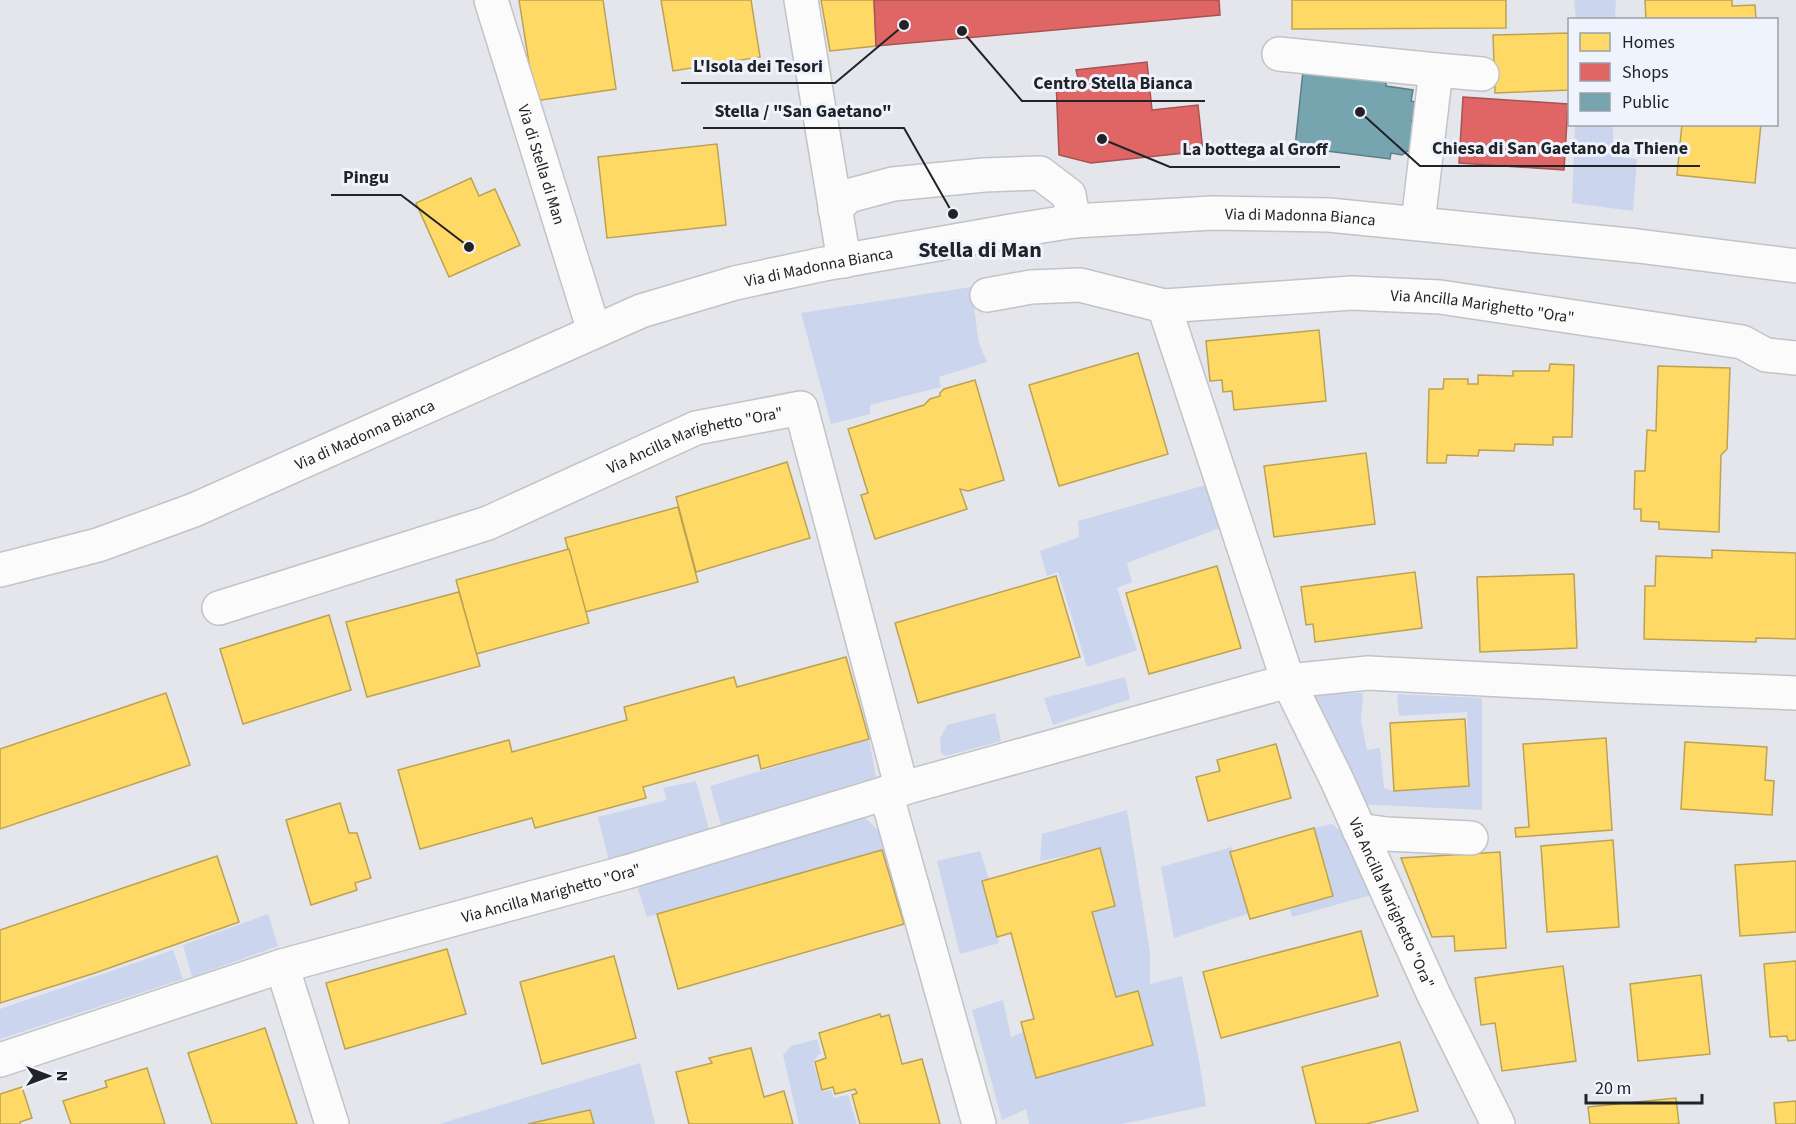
<svg xmlns="http://www.w3.org/2000/svg" width="1796" height="1124" font-family="'Source Sans 3',sans-serif">
<style>
.green{fill:#cbd5ed}
.homes{fill:#ffd966;stroke:#bca253;stroke-width:1.5}
.shops{fill:#e06666;stroke:#a75253;stroke-width:1.5}
.public{fill:#76a5af;stroke:#5c7e86;stroke-width:1.5}
.lines{fill:none;stroke-linecap:round;stroke-linejoin:round}
.minor-casing{stroke:#c1c3c7;stroke-width:36}
.major-casing{stroke:#c1c3c7;stroke-width:36}
.minor{stroke:#fbfbfc;stroke-width:33}
.major{stroke:#fbfbfc;stroke-width:33}
.labels{text-anchor:middle;stroke-width:6;stroke-linejoin:round;paint-order:stroke}
.street-label{font-size:16px;fill:#212327;stroke:#eef3fd}
.district-label{font-size:22px;font-weight:bold;fill:#212327;stroke:#eef3fd}
.leader{fill:none;stroke:#212327;stroke-width:2}
.callout-dot{fill:#212327;stroke:#eef3fd;stroke-width:2}
.callout-label{font-size:18px;text-anchor:middle;font-weight:bold;fill:#212327;stroke:#eef3fd;stroke-width:6;stroke-linejoin:round;paint-order:stroke}
</style>
<rect width="100%" height="100%" fill="#e4e6ec"/>
<!-- green -->
<g class="green">
<polygon points="1574,0 1616,0 1615,19 1576,19"/>
<polygon points="1575,125 1613,125 1613,156 1637,159 1633,211 1572,203"/>
<polygon points="971,287 979,344 987,362 939,377 941,387 870,405 870,414 831,424 801,313"/>
<polygon points="1213,483 1228,525 1127,563 1132,582 1117,588 1137,650 1087,667 1058,572 1047,576 1040,551 1079,537 1078,521"/>
<polygon points="1125,677 1130,699 1053,725 1044,698"/>
<polygon points="1363,693 1361,721 1367,750 1380,748 1384,788 1394,791 1469,786 1467,712 1399,716 1397,694 1482,698 1482,810 1356,804 1312,694"/>
<polygon points="995,713 1001,741 946,756 941,753 940,739 947,725"/>
<polygon points="869,739 876,777 721,825 710,786"/>
<polygon points="696,781 710,833 610,865 598,817 667,800 663,788"/>
<polygon points="1127,810 1150,952 1150,984 1182,976 1199,1060 1206,1106 1122,1124 1029,1124 1026,1109 1002,1120 972,1010 1003,1000 1011,1037 1024,1032 1037,1078 1153,1045 1138,991 1116,997 1092,912 1115,906 1100,849 1040,861 1042,834"/>
<polygon points="861,814 891,842 910,922 904,924 882,850 647,917 638,889 647,876"/>
<polygon points="1332,824 1348,837 1375,894 1292,917 1290,908 1333,895 1314,828"/>
<polygon points="1232,847 1250,913 1174,938 1161,867"/>
<polygon points="980,851 989,879 982,881 999,943 960,954 937,861"/>
<polygon points="268,914 278,946 192,977 183,945"/>
<polygon points="173,950 183,979 0,1039 0,1009"/>
<polygon points="817,1039 821,1054 819,1054 813,1063 822,1092 831,1090 834,1098 848,1095 857,1124 799,1124 783,1055 791,1046"/>
<polygon points="640,1063 655,1124 594,1124 590,1110 528,1124 439,1124"/>
</g>
<!-- homes -->
<g class="homes">
<polygon points="519,0 603,0 616,89 535,101"/>
<polygon points="661,0 751,0 760,57 673,71"/>
<polygon points="821,0 874,0 876,46 830,51"/>
<polygon points="1292,0 1506,0 1506,28 1292,29"/>
<polygon points="1645,0 1732,0 1732,6 1755,5 1756,20 1646,20"/>
<polygon points="1569,33 1570,90 1495,93 1493,35"/>
<polygon points="1682,124 1761,124 1755,183 1677,175"/>
<polygon points="717,144 726,225 607,238 598,157"/>
<polygon points="471,178 479,196 495,189 520,245 449,277 416,203"/>
<polygon points="1319,330 1326,401 1234,410 1232,391 1223,392 1222,380 1210,381 1206,341"/>
<polygon points="1138,353 1168,454 1059,486 1029,385"/>
<polygon points="1550,364 1574,365 1572,437 1553,437 1553,445 1515,444 1514,451 1479,450 1478,456 1447,455 1446,463 1427,463 1429,389 1443,389 1444,379 1468,379 1468,384 1478,384 1478,375 1513,376 1513,371 1549,371"/>
<polygon points="1658,366 1730,368 1727,449 1721,455 1719,532 1659,529 1659,522 1641,521 1641,509 1634,509 1635,471 1645,471 1647,430 1656,431"/>
<polygon points="975,380 1004,480 968,491 960,489 967,509 875,539 861,495 868,493 848,429 924,405 930,399 940,396 940,393 944,389"/>
<polygon points="1366,453 1375,524 1274,537 1264,466"/>
<polygon points="787,462 810,538 696,572 676,497"/>
<polygon points="678,507 698,582 585,612 565,538"/>
<polygon points="569,549 589,623 476,654 456,580"/>
<polygon points="1712,550 1796,553 1796,639 1756,638 1756,642 1644,639 1645,586 1655,586 1656,556 1712,558"/>
<polygon points="1217,566 1241,648 1149,674 1126,593"/>
<polygon points="1415,572 1422,628 1315,642 1313,624 1306,625 1301,587"/>
<polygon points="1574,574 1577,648 1480,652 1477,577"/>
<polygon points="1056,576 1080,657 918,703 895,623"/>
<polygon points="459,592 480,666 367,697 346,622"/>
<polygon points="329,615 351,690 243,724 220,649"/>
<polygon points="846,657 869,739 761,769 758,755 643,787 646,798 535,828 532,818 420,849 398,770 509,740 512,752 627,720 624,707 734,677 737,687"/>
<polygon points="166,693 190,765 0,829 0,749"/>
<polygon points="1465,719 1469,786 1394,791 1390,723"/>
<polygon points="1606,738 1612,830 1516,837 1515,828 1529,827 1523,744"/>
<polygon points="1685,742 1767,747 1765,780 1774,781 1772,815 1681,809"/>
<polygon points="1276,744 1291,798 1208,821 1196,777 1220,771 1217,760"/>
<polygon points="340,803 349,833 357,833 371,878 355,883 357,890 311,905 286,820"/>
<polygon points="1314,828 1333,896 1250,919 1230,852"/>
<polygon points="1613,840 1619,927 1547,932 1541,846"/>
<polygon points="1100,848 1115,906 1092,912 1116,997 1138,991 1153,1045 1036,1078 1021,1022 1034,1019 1011,933 997,937 982,881"/>
<polygon points="882,850 904,924 678,989 657,914"/>
<polygon points="1500,852 1506,948 1455,951 1454,936 1432,937 1401,858"/>
<polygon points="217,856 239,922 95,973 0,1003 0,930"/>
<polygon points="1796,861 1796,932 1740,936 1735,865"/>
<polygon points="1361,931 1378,996 1221,1038 1203,972"/>
<polygon points="447,949 466,1014 345,1049 326,983"/>
<polygon points="614,956 636,1038 542,1064 520,982"/>
<polygon points="1796,961 1796,1040 1788,1041 1787,1036 1770,1037 1764,964"/>
<polygon points="1563,966 1576,1061 1502,1071 1495,1023 1481,1025 1475,978"/>
<polygon points="1701,975 1710,1054 1638,1061 1630,984"/>
<polygon points="880,1014 881,1017 889,1015 902,1064 922,1059 940,1124 860,1124 852,1095 857,1093 855,1089 835,1094 833,1087 822,1090 815,1062 826,1058 819,1033"/>
<polygon points="265,1028 297,1124 212,1124 188,1053"/>
<polygon points="1400,1042 1418,1111 1366,1124 1316,1124 1302,1067"/>
<polygon points="751,1048 764,1097 784,1091 793,1124 689,1124 676,1072 712,1063 709,1058"/>
<polygon points="147,1068 165,1124 71,1124 63,1101 107,1087 105,1081"/>
<polygon points="22,1087 32,1118 20,1122 20,1124 0,1124 0,1094"/>
<polygon points="1676,1098 1679,1124 1590,1124 1588,1107"/>
<polygon points="1796,1101 1796,1124 1776,1124 1774,1103"/>
<polygon points="590,1110 594,1124 528,1124"/>
</g>
<!-- shops -->
<g class="shops">
<polygon points="874,0 1219,0 1220,15 876,46"/>
<polygon points="1147,62 1152,110 1198,105 1203,151 1091,163 1059,155 1056,80 1078,78 1076,70"/>
<polygon points="1463,97 1568,104 1564,170 1459,163"/>
</g>
<!-- public -->
<polygon class="public" points="1303,71 1386,79 1386,86 1413,90 1411,101 1420,103 1420,121 1412,121 1418,127 1417,145 1402,155 1391,153 1390,159 1295,147"/>
<g class="lines">
<defs>
<g id="minor">
<path id="s1" d="M491 0 594 331"/>
<polyline points="801,0 844,261"/>
<polyline points="1279,54 1436,70 1418,223"/>
<polyline points="1436,70 1482,74"/>
<polyline points="835,210 848,196 893,184 984,175 1040,173 1069,195 1074,221"/>
<path id="s2" d="M987 295 1031 287 1080 285 1164 306 1352 293 1440 297 1742 342 1766 355 1796 358"/>
<path id="s3" d="M1164 306 1288 681 1336 778 1433 993 1498 1124"/>
<path id="s4" d="M219 608 488 523 696 428 801 408 902 789"/>
<polyline points="886,793 979,1124"/>
<polyline points="1359,830 1386,834 1471,838"/>
<polyline points="282,966 332,1124"/>
<path id="s5" d="M0 1060 282 966 627 872 886 793 1288 681 1368 673 1621 686 1796 693"/>
</g>
<g id="major">
<path id="s6" d="M0 570 98 545 194 510 641 311 735 283 824 264 1017 230 1074 221 1212 213 1329 215 1638 246 1796 266"/>
</g>
</defs>
<!-- minor casing -->
<use href="#minor" class="minor-casing"/>
<!-- major casing -->
<use href="#major" class="major-casing"/>
<!-- minor -->
<use href="#minor" class="minor"/>
<!-- major -->
<use href="#major" class="major"/>
</g>
<g class="labels">
<!-- street labels -->
<g class="street-label">
<text dy="6" stroke="none"><textPath href="#s1" startOffset="172">Via di Stella di Man</textPath></text>
<text dy="6" stroke="none"><textPath href="#s6" startOffset="1362">Via di Madonna Bianca</textPath></text>
<text dy="6" stroke="none"><textPath href="#s6" startOffset="876">Via di Madonna Bianca</textPath></text>
<text dy="6" stroke="none"><textPath href="#s2" startOffset="500">Via Ancilla Marighetto "Ora"</textPath></text>
<text dy="6" stroke="none"><textPath href="#s6" startOffset="390">Via di Madonna Bianca</textPath></text>
<text dy="6" stroke="none"><textPath href="#s4" startOffset="506">Via Ancilla Marighetto "Ora"</textPath></text>
<text dy="6" stroke="none"><textPath href="#s5" startOffset="576">Via Ancilla Marighetto "Ora"</textPath></text>
<text dy="6" stroke="none"><textPath href="#s3" startOffset="640">Via Ancilla Marighetto "Ora"</textPath></text>
</g>
<!-- district labels -->
<g class="district-label">
<text x="980" y="257">Stella di Man</text>
</g>
</g>
<!-- callouts -->
<path class="leader" d="M904 25L835 83H681M962 31L1022 101H1205M953 214L904 128H703M1360 112L1420 166H1700M1102 139L1170 167H1340M469 247L401 195H331"/>
<g class="callout-dot">
<circle cx="904" cy="25" r="6"/>
<circle cx="962" cy="31" r="6"/>
<circle cx="953" cy="214" r="6"/>
<circle cx="1360" cy="112" r="6"/>
<circle cx="1102" cy="139" r="6"/>
<circle cx="469" cy="247" r="6"/>
</g>
<g class="callout-label">
<text x="758" y="72">L'Isola dei Tesori</text>
<text x="1113" y="89">Centro Stella Bianca</text>
<text x="803" y="117">Stella / "San Gaetano"</text>
<text x="1560" y="154">Chiesa di San Gaetano da Thiene</text>
<text x="1255" y="155">La bottega al Groff</text>
<text x="366" y="183">Pingu</text>
</g>
<!-- legend -->
<rect x="1568" y="18" width="210" height="108" fill="#eef3fd" stroke="#9ca0a7" stroke-width="1.5"/>
<rect x="1580" y="33" width="30" height="18" fill="#ffd966" stroke="#9ca0a7" stroke-width="1.5"/>
<text x="1622" y="48" font-size="18" fill="#212327">Homes</text>
<rect x="1580" y="63" width="30" height="18" fill="#e06666" stroke="#9ca0a7" stroke-width="1.5"/>
<text x="1622" y="78" font-size="18" fill="#212327">Shops</text>
<rect x="1580" y="93" width="30" height="18" fill="#76a5af" stroke="#9ca0a7" stroke-width="1.5"/>
<text x="1622" y="108" font-size="18" fill="#212327">Public</text>
<!-- north arrow -->
<g transform="translate(48 1076) rotate(90)" stroke="#eef3fd" stroke-width="4.5" paint-order="stroke">
<path d="M0-4.5L10 22L0 15L-10 22Z" fill="#212327"/>
<text y="-9" font-size="16" font-weight="bold" text-anchor="middle" fill="#212327">N</text>
</g>
<!-- scale -->
<path d="M1586 1094v9h116v-9" fill="none" stroke="#212327" stroke-width="3"/>
<text x="1595" y="1094" font-size="18" fill="#212327" stroke="#eef3fd" stroke-width="4.5" paint-order="stroke">20 m</text>
</svg>
